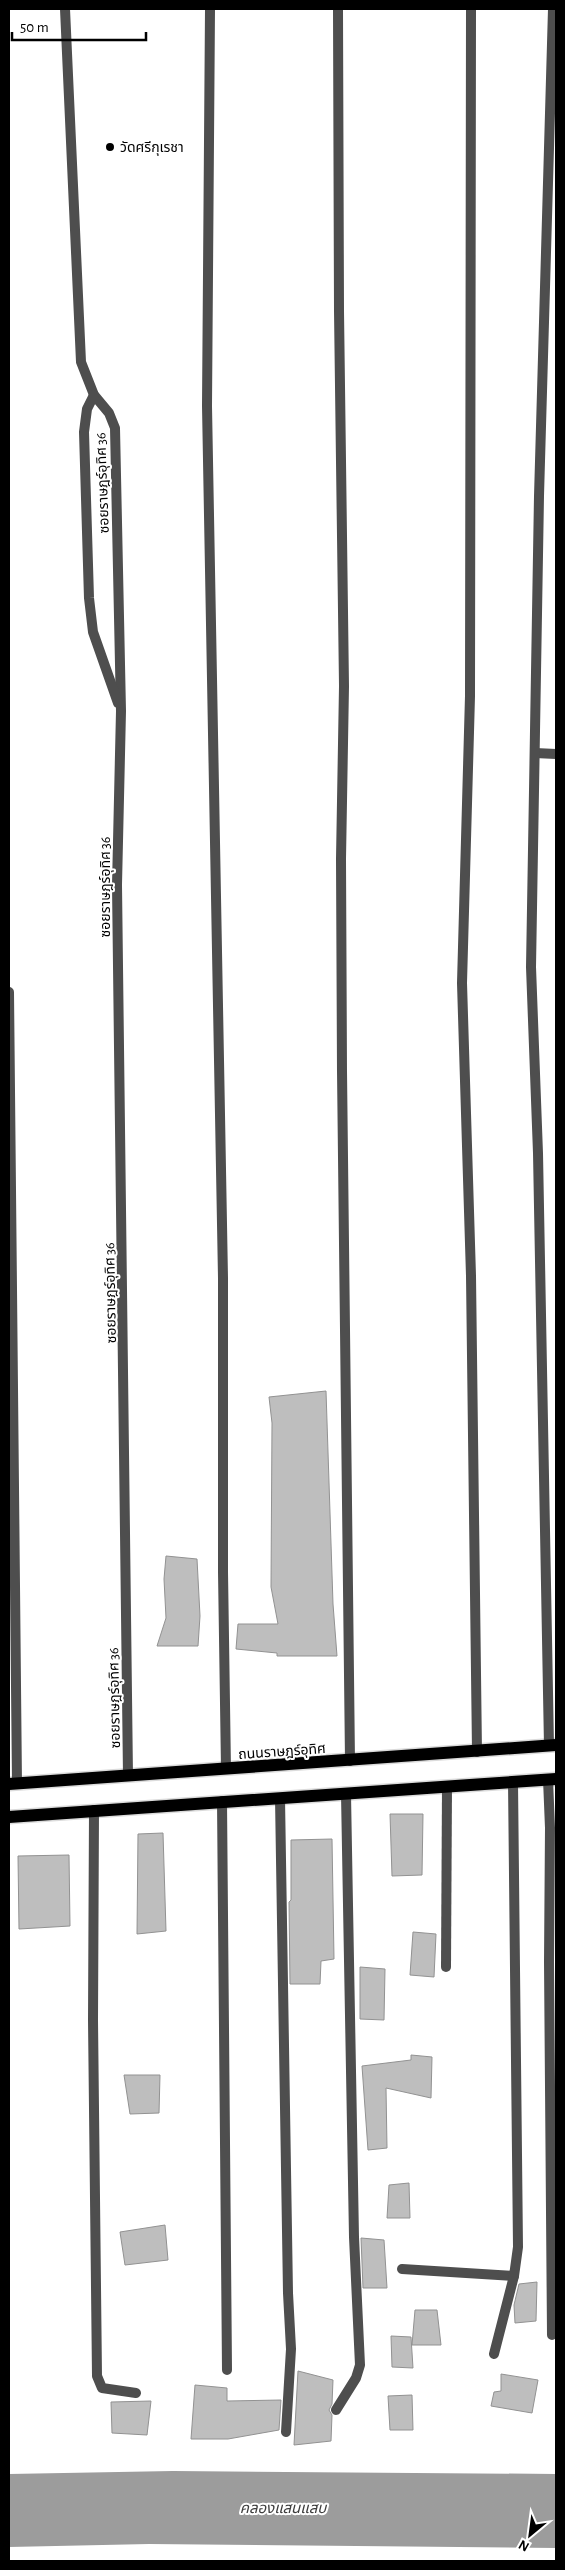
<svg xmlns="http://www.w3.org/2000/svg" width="565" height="2570" font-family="'Alegreya Sans','Noto Sans Thai',sans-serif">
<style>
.water{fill:#9c9c9c}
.building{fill:#bebebe;stroke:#929292}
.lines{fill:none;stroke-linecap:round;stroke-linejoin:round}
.primary-casing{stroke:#dbdbdb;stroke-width:15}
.street{stroke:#4e4e4e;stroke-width:10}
.primary{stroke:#000;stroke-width:12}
.poi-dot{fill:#000;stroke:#fff;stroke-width:2}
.labels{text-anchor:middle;stroke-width:4;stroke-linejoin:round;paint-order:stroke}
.poi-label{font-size:14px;fill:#000;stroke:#fff;text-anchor:start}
.street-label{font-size:14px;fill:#000;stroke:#fff}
.water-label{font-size:15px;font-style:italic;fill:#3d3d3d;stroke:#fff}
</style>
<rect width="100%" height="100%" fill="#fff"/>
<!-- water -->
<polygon class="water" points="173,2471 556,2474 556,2548 149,2544 9,2547 9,2474"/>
<!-- building -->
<g class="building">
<polygon points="326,1391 333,1604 337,1656 277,1656 277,1653 236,1649 238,1624 278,1624 271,1587 272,1423 269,1397"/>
<polygon points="166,1556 197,1559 200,1616 198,1646 157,1646 166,1618 164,1579"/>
<polygon points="390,1814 423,1814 422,1875 392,1876"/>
<polygon points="163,1833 166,1931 137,1934 138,1834"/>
<polygon points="332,1839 334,1959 321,1961 320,1984 290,1984 289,1902 291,1900 291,1840"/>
<polygon points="69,1855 70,1926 19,1929 18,1856"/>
<polygon points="413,1932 436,1934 434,1977 410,1975"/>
<polygon points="360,1967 385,1969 384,2020 360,2019"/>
<polygon points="411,2055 432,2057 431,2098 386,2088 387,2148 368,2150 362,2066 411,2060"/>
<polygon points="124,2075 160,2075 159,2113 130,2114"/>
<polygon points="409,2183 410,2218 387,2218 389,2185"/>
<polygon points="165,2225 168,2260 125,2265 120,2232"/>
<polygon points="361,2238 384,2240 387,2288 363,2288"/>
<polygon points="537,2282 536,2321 515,2323 514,2305 519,2284"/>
<polygon points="415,2310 437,2310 441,2345 412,2345"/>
<polygon points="391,2336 411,2337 413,2368 392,2367"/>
<polygon points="298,2371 333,2380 332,2404 329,2410 332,2415 331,2441 294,2445"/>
<polygon points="501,2374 538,2380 532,2413 491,2406 494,2392 501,2391"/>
<polygon points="195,2385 227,2388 227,2401 281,2400 279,2430 228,2439 191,2439"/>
<polygon points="412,2395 413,2430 390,2430 388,2396"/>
<polygon points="151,2401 147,2435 112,2433 111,2402"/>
</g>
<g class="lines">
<defs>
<g id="primary">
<polyline points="9,1784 556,1745"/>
<polyline points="9,1817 556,1779"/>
</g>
</defs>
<!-- primary casing -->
<use href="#primary" class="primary-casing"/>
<!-- street -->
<g class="street">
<polyline points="65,9 81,362 94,395 109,413 115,428 121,711 117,885 128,1776"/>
<polyline points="210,9 207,406 223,1278 223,1572 226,1769"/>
<polyline points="338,9 339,311 344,686 341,859 342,1071 350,1761"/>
<polyline points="471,9 470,696 462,983 471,1276 477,1752"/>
<polyline points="94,395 87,409 84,432 89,598 93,632 118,703"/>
<polyline points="535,753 556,754"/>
<polyline points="9,992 17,1784"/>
<polyline points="549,1746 538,1153 531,967 539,496 553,9"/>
<polyline points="548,1779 550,1828 549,1962 552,2335"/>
<polyline points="280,1798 288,2293 291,2349 286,2432"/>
<polyline points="222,1801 227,2370"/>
<polyline points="94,1810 93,2020 97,2376 102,2388 136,2393"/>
<polyline points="446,1967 447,1786"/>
<polyline points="402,2269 514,2276"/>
<polyline points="494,2354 514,2276 518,2247 513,1782"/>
<polyline points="336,2410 356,2378 360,2365 354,2237 346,1794"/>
</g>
<!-- primary -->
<use href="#primary" class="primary"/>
</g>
<!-- markers -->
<circle class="poi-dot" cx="110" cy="147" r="5"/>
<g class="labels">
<!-- poi labels -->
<g class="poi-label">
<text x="120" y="152">วัดศรีกุเรชา</text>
</g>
<!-- street labels -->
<g class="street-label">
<text transform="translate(102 483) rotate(-92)" y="5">ซอยราษฎร์อุทิศ 36</text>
<text transform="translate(105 887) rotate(-90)" y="5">ซอยราษฎร์อุทิศ 36</text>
<text transform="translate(110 1293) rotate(-91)" y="5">ซอยราษฎร์อุทิศ 36</text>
<text transform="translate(114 1698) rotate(-91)" y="5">ซอยราษฎร์อุทิศ 36</text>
<text transform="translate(282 1751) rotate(-4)" y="5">ถนนราษฎร์อุทิศ</text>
</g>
<!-- water labels -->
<g class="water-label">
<text x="283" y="2513">คลองแสนแสบ</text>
</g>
</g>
<!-- border -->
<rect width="565" height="2570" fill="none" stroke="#000000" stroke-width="20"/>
<!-- north arrow -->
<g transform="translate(530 2535) rotate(209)" stroke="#ffffff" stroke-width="4" paint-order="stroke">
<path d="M0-4L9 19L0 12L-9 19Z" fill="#000000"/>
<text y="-8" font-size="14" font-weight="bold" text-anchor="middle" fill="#000000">N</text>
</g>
<!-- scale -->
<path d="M12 32v8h134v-8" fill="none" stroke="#000000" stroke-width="2.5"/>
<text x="20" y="32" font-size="15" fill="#000000" stroke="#ffffff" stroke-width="4" paint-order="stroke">50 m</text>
</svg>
